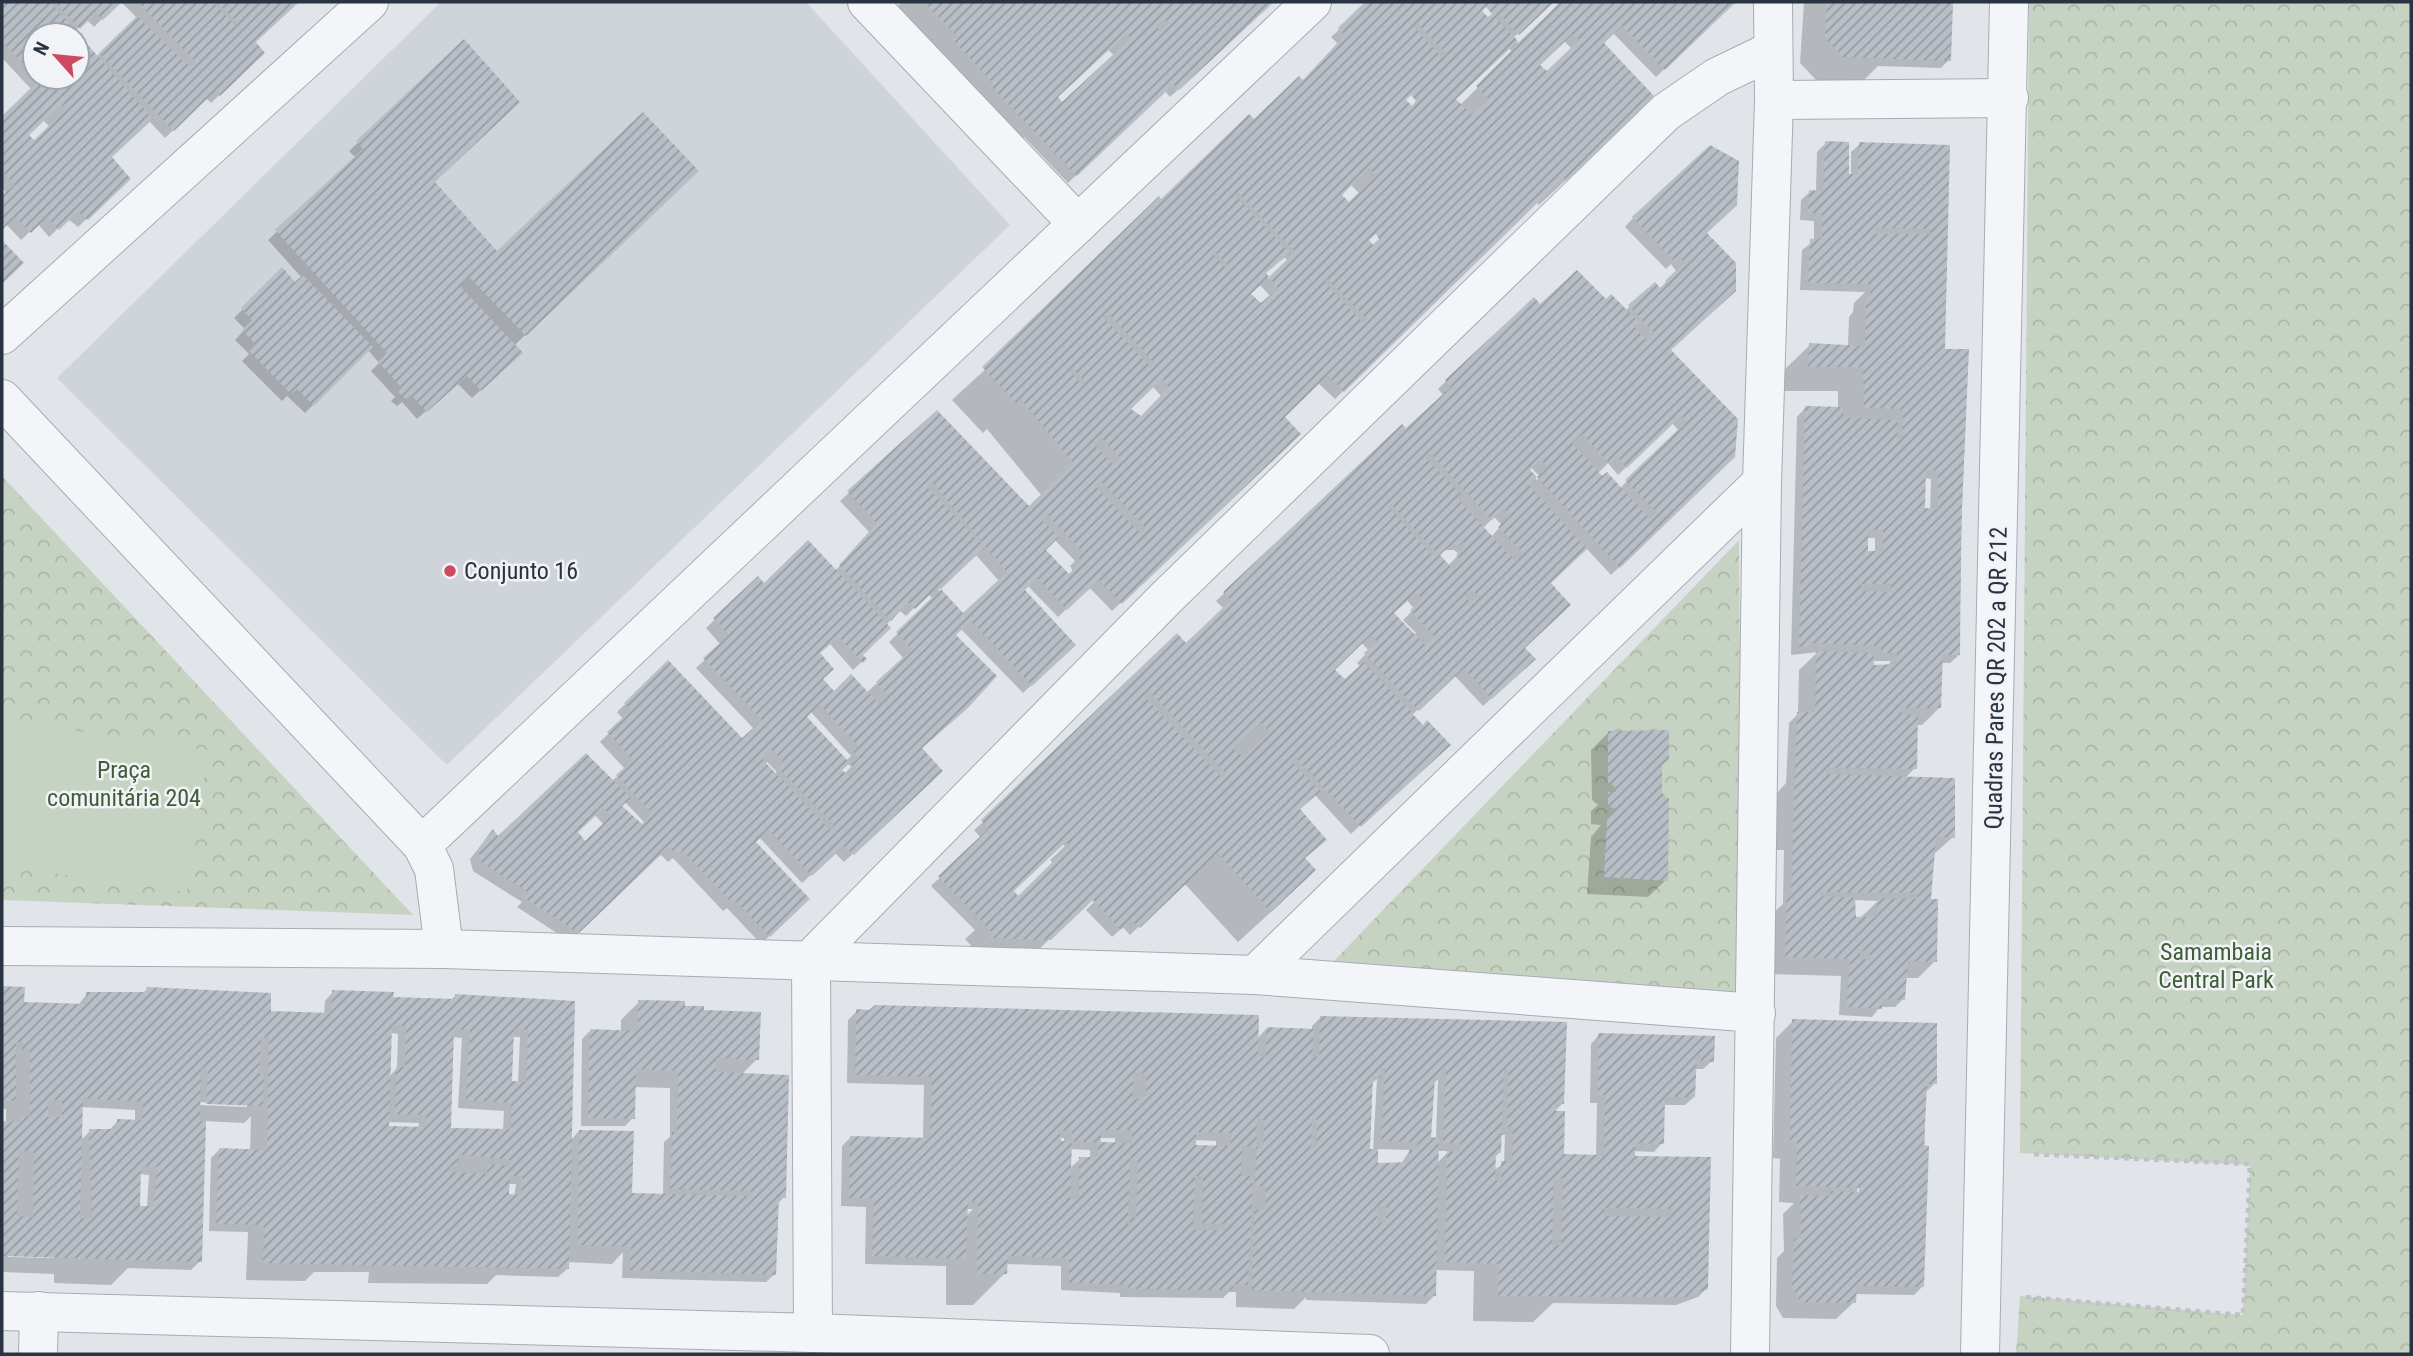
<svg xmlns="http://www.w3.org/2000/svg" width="2413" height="1356" font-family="'Roboto Condensed',sans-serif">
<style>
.built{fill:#cfd4db}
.park{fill:url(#park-crowns)}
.garden{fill:#c7d3c2}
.shadow{fill:#0003;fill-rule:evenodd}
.building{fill:url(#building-hatch);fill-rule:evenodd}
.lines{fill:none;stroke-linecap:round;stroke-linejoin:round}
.minor-casing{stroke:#a6acb4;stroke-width:40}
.tertiary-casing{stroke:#a6acb4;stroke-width:40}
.path{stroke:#bfc3c8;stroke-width:4.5;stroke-dasharray:5 5;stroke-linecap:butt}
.minor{stroke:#f4f5f8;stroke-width:38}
.tertiary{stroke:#f4f5f8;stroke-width:38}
.poi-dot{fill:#cc495f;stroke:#f1f3f7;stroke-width:2.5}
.labels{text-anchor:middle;stroke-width:5;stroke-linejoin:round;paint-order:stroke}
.poi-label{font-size:24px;fill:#2a3341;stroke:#f1f3f7;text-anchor:start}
.street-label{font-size:24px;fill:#2a3341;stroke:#f1f3f7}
.park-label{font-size:24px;fill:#3f5d37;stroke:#f1f3f7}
</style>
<defs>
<pattern id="park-crowns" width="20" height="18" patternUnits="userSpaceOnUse" patternTransform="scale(1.75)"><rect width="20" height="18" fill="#c7d3c2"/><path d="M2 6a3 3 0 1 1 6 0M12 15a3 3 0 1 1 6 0" fill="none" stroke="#abb6a8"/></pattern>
<pattern id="building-hatch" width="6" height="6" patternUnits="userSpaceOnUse" patternTransform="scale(1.75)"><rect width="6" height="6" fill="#b8bec6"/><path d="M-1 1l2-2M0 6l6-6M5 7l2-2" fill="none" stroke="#969ba2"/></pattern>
</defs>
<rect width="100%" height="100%" fill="#e1e5ea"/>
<!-- built -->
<polygon class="built" points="441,2 806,2 1010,225 447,765 57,378"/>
<!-- park -->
<g class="park">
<polygon points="2029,2 2411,2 2411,1354 2016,1354 2020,1296 2243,1315 2250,1165 2020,1153"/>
<polygon points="2,476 413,915 2,900"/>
<polygon points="1739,540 1742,999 1334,961"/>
</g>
<!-- garden -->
<polygon class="garden" points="2,720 208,750 187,892 2,866"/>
<!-- shadow -->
<g class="shadow">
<path d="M2 2H119L94 27 87 20 75 31 81 37 77 41V35H35V77H77V46L95 58 137 18 121 2H296L254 43 263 53 211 103 206 98 165 138 149 121 110 158 129 179 78 227 68 219 49 237 38 224 21 240 6 224 2 227V198L8 195 2 188V118L32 90 2 58ZM43 120 50 127 34 143 27 135Z"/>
<path d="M902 2H1130L1155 27 1157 25 1135 2H1273L1170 97 1165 91 1068 183 1024 137 1015 145 881 22ZM1108 50 1115 56 1052 114 1056 98Z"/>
<path d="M1370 2H1551L1513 38 1518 43 1562 2H1734L1656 77 1613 33 1602 43 1583 164 1539 205 1536 202 1335 399 1318 383 1282 417 1200 529 1112 611 1089 587 1058 617 1027 585 1023 590 1074 645 1023 693 961 629 954 635 920 749 941 771 844 862 835 853 802 883 759 837 754 842 807 899 761 944 727 908 723 911 673 858 668 862 660 854 569 941 517 907 522 902 473 871 470 859 492 832 498 838 612 781 625 769 600 742 623 719 617 712 668 662 742 741 754 729 696 668 721 645 706 628 757 579 764 586 835 571 870 533 840 501 937 412 1029 509 1042 496 987 429 983 433 952 400 1254 122 1303 82 1338 44 1331 37ZM1486 5 1494 14 1488 20 1480 11ZM1564 41 1572 49 1546 74 1538 65ZM1509 48 1513 53 1460 105 1454 99ZM1411 93 1419 101 1412 108 1404 100ZM1350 184 1360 194 1333 215 1339 195ZM1376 232 1382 239 1373 247 1367 240ZM1284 257 1288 261 1268 279 1264 274ZM1260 285 1271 297 1261 306 1249 294ZM1153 387 1162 397 1141 418 1128 409ZM1054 539 1075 561 1070 566 1073 571 1069 576 1043 550ZM975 554 999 581 963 615 938 590ZM928 594 933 599 889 642 904 659 866 693H834L821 679 818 654 830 644 853 670 865 659 861 655 899 610 906 616ZM810 711 851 756 846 761 804 717ZM767 762 777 772 775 774 765 764ZM847 763 851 767 844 774 840 770ZM624 801 644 822 641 826 620 806ZM595 815 604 825 584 844 576 833Z"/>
<polygon points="1804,2 1951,2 1949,60 1941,68 1878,66 1861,83 1818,82 1800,63"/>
<polygon points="464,42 432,182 531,329 514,346 512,361 472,398 457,383 417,419 402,402 397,406 391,401 395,397 371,371 379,363 368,350 305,413 287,396 282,401 242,361 249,354 235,340 245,329 234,318 282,270 295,284 302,278 268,240 356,158 349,151"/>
<path d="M1826 143 1847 175H1851V152L1860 144 1948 147 1943 350 1964 411 1959 655 1950 663H1941L1939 708 1922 725H1916L1915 768 1905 778 1953 837 1933 855 1929 901 1935 961 1918 978H1905L1903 999 1895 1007H1880L1872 1017 1839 1015 1841 976 1768 974 1770 916 1783 904 1784 850H1775L1777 793 1786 783 1789 723 1798 714 1799 670 1818 652 1791 655 1797 417 1805 408 1838 409V391H1784V370L1810 345 1848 346 1849 317 1853 312 1854 303 1865 292 1800 290 1802 250 1814 241V221L1800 220 1801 200 1810 192H1816L1817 152ZM1924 478 1931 479 1930 510H1923ZM1866 538H1875V553H1866ZM1872 661H1891L1887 666 1872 667ZM1854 900 1878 901 1860 918H1854Z"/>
<path d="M1633 218 1705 233 1669 351 1733 457 1611 575 1586 548 1548 583 1523 648 1525 667 1483 706 1454 675 1411 716 1386 801 1351 834 1315 795 1299 809 1303 859 1282 902 1238 942 1184 883 1130 935 1123 927 1112 937 1086 910 1094 902 1091 899 1032 956 977 952 965 939 975 930 931 886 981 838 974 830 1224 609 1216 601 1402 426 1407 431 1444 396 1438 389 1446 381 1540 306 1606 302 1625 311 1654 284 1659 289 1677 272 1671 264 1666 269 1625 227ZM1672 423 1679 431 1620 488 1598 473 1608 463 1618 475ZM1531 467 1540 477 1537 480 1528 470ZM1494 517 1502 525 1491 537 1483 528ZM1443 550H1454L1459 554 1448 566 1438 555ZM1407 600 1414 609 1403 620 1416 633 1413 636 1392 613ZM1361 642 1369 651 1357 663 1361 667 1344 681 1333 670ZM1062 844 1065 846 1050 860 1054 864 1018 899 1011 891Z"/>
<polygon points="1608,733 1668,759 1661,766 1666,880 1648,897 1587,894 1591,837 1601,825 1591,824 1591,811 1598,805 1592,800 1591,750"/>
<path d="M2 988H23L22 1007 78 1005 87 994H142L147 989 269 1012 324 1014 325 1001 333 992 391 999 450 1001 455 996 573 1002 570 1141 579 1131 631 1195H663L664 1142 670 1137V1088L634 1087 633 1118 625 1126H581L582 1039 591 1030 621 1032V1020L639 1002 703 1012 757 1059 741 1075 784 1197 777 1204 775 1274 766 1282 622 1278 623 1252 612 1264 567 1262V1269L558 1277 496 1275 487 1284 368 1283 369 1272H314L305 1281 246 1280 248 1232 209 1231 211 1158 219 1150 250 1151 251 1116 244 1123 204 1121 200 1261 191 1270 128 1268 111 1285 54 1283V1274L2 1272V1122L6 1123V1109H2ZM390 1033 398 1034 397 1068 389 1077ZM452 1037 462 1038 458 1108 504 1111 503 1131 447 1129ZM512 1037H520L518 1083H510ZM197 1102 247 1104V1107L197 1105ZM81 1107 135 1110V1122L118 1121 108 1131H90L80 1141ZM387 1122 419 1123 418 1129 387 1128ZM139 1174 149 1175 147 1208 138 1210ZM508 1184H516L514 1197 507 1196ZM78 1221 82 1222 80 1259 77 1258ZM8 1253 55 1255V1258L8 1257Z"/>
<path d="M857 1011 1257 1039 1267 1028 1312 1031V1026L1320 1018 1565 1024 1563 1103 1553 1113 1562 1158 1596 1157 1597 1103H1590L1591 1044 1599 1035 1713 1038 1712 1061 1703 1069H1695L1694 1097 1685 1105H1663L1662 1143 1654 1152 1633 1151V1158L1710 1159 1706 1289 1698 1297 1676 1305 1553 1303 1533 1322 1473 1321 1474 1271 1435 1270 1434 1296 1426 1304 1306 1300V1297L1294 1309 1236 1307V1292H1229L1223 1298 1120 1297V1293L1061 1290V1266L1006 1264 1005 1273 973 1305H946V1266L865 1264 866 1207 841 1206 842 1146 850 1138 923 1140 924 1085 847 1083 848 1020ZM1377 1079 1373 1151H1368L1371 1084ZM1438 1079 1436 1139H1429L1432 1085ZM1500 1135H1505L1504 1163 1493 1171 1494 1158 1500 1152ZM1059 1138H1064V1143H1059ZM1099 1138H1115V1144H1099ZM1194 1140 1216 1141V1147L1192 1146ZM1070 1149 1090 1150V1158L1080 1159 1069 1169ZM1377 1149 1410 1150 1401 1164 1376 1165ZM1437 1151H1449L1437 1163ZM966 1209H973L966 1216Z"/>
<path d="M1793 1021 1935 1083 1925 1093 1923 1286 1914 1295 1854 1294V1302L1836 1319 1783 1318 1776 1306 1777 1258 1784 1251 1783 1214 1794 1203 1779 1202 1780 1159 1773 1158 1776 1038ZM1858 1179 1861 1194H1857Z"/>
</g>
<!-- building -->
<g class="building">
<path d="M2 2H50L153 119 112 157 131 179 88 220 78 212 59 230 47 217 31 233 15 217 2 230V195L15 185 2 171V116L39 80 36 77H77V35H35V76L2 41ZM62 104 66 109 34 140 29 135Z"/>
<polygon points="55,2 122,2 103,20 96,13 80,29"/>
<polygon points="138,2 213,2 235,25 238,23 217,2 299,2 256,42 265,53 220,96 215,91 174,131 99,53 137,16 190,67 196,62"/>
<path d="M924 2H1216L1220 6 1225 2H1274L1179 90 1174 84 1077 176 991 86 994 84 953 40 957 36ZM1165 19 1169 23 1160 31 1156 26ZM1126 34 1131 38 1062 102 1058 97Z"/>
<path d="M1365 2H1554L1519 35 1500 14 1496 18 1518 41 1456 99 1472 115 1488 99 1476 86 1560 2H1736L1665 70 1622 26 1604 43 1654 96 1566 181 1563 178 1344 392 1328 375 1285 417 1301 434 1122 604 1099 580 1067 610 1037 578 1025 590 1076 645 1032 686 971 621 956 635 997 676 968 708 922 748 943 771 854 855 844 846 812 876 769 830 756 842 810 899 770 937 736 901 733 904 682 850 677 854 669 847 579 933 524 898 529 893 481 862 478 849 493 829 498 836 586 753 631 798 622 806 642 824 649 817 651 812 616 775 633 760 607 732 631 710 624 703 668 660 742 738 762 720 703 658 729 635 713 618 758 576 764 583 808 540 891 628 863 655 867 659 863 663 839 637 820 653 834 669 823 679 834 691 851 674 879 704 888 695 876 682 912 649 896 632 941 589 963 613 1007 572 932 482 927 487 985 547 941 589 938 587 915 609 908 602 891 621 839 565 877 523 847 491 937 410 1029 506 1073 463 1020 398 1016 403 982 367 1159 196 1161 199 1249 114 1254 119 1299 76 1303 80 1345 35 1338 28ZM1486 7 1492 14 1488 17 1482 11ZM1417 23 1447 54 1442 58 1414 27ZM1573 34 1579 40 1547 71 1540 65ZM1411 95 1416 101 1412 106 1406 100ZM1369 168 1376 175 1349 202 1342 195ZM1237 192 1295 252 1269 277 1278 288 1261 303 1251 294 1269 277 1266 273 1290 253 1235 195ZM1376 234 1379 239 1373 245 1369 240ZM1215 251 1228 266 1226 268 1212 253ZM1327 279 1367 319 1363 323 1325 282ZM1108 313 1155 364 1151 367 1103 317ZM1072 368 1086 382 1083 385 1069 371ZM1162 379 1169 387 1141 416 1131 409ZM1101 437 1120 457 1113 465 1094 444ZM1101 481 1146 528 1141 534 1095 486ZM1048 515 1083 552 1077 557 1081 561 1069 574 1046 550 1059 537 1042 520ZM819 704 859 747 853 752 859 758 851 764 857 770 850 777 842 770 850 763 807 717ZM771 749 785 763 778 768 834 825 830 830 762 759ZM604 808 611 816 585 841 578 832Z"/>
<polygon points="1827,2 1953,2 1951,61 1843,57 1825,38"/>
<polygon points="464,39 520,102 435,182 497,251 643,112 699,171 526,336 469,277 460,286 523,353 481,391 467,376 427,412 411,395 406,399 398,392 402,388 378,362 387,353 275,230 363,149 356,141"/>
<path d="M1825 141 1849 142V174H1858L1859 142 1950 145 1945 349H1969L1961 531 1960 655H1943L1941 708H1902V714L1918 715 1917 769 1826 768 1827 774 1955 778V838L1936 837 1931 899H1938L1937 962 1908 961 1905 1000 1882 999V1009L1846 1007 1850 959 1785 957 1787 897H1791L1797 712H1815L1816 651 1873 653 1874 665 1897 664V653H1881V646L1810 643V647H1799L1805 406 1844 407 1843 418 1898 420 1897 439H1902L1903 409 1864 408 1863 367H1808L1809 343 1865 346 1866 297H1870L1871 284 1808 283 1810 239 1822 238V213H1808L1809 190 1823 191ZM1876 228H1885L1931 229 1930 234H1876ZM1926 470 1938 471V509L1925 508ZM1868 530H1883V551H1868ZM1861 584H1891V592L1861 591ZM1820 892 1917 893V899L1878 898 1877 916 1856 917 1855 898 1820 896ZM1860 951H1870V960L1860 959Z"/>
<path d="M1710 145 1739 161 1737 205 1707 233 1736 263V291L1671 350 1738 419 1735 457 1620 568 1537 477 1529 485 1587 549 1551 583 1571 605 1525 648 1536 659 1492 699 1464 668 1419 711 1364 653 1377 642 1371 635 1335 670 1345 679 1364 662 1423 725 1427 720 1451 745 1361 827 1296 758 1291 762 1321 791 1300 809 1327 840 1305 858 1316 870 1271 912 1218 853 1140 928 1132 920 1121 930 1093 900 1051 940 988 938 993 933 938 876 988 829 981 820 1177 633 1186 643 1231 600 1223 592 1402 424 1406 428 1451 387 1445 380 1534 297 1540 304 1577 270 1606 299 1611 294 1639 322 1634 327 1647 341 1655 334 1628 305 1655 282 1661 289 1668 283 1665 281 1685 262 1680 257 1675 262 1632 217ZM1681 416 1686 422 1625 480 1656 512 1650 519 1607 472 1602 476 1572 443 1582 434 1610 464 1617 456 1627 468ZM1430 453 1492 520 1503 509 1510 516 1498 527 1523 553 1515 561 1457 498 1461 494 1426 458ZM1541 460 1548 467 1537 477 1530 470ZM1391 504 1436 552 1432 555 1388 506ZM1463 542 1466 545 1456 555 1462 561 1453 569 1440 555 1453 543 1459 546ZM1472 590 1478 596 1470 603 1465 596ZM1416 593 1422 600 1410 610 1435 637 1425 645 1394 613ZM1149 691 1226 773 1222 778 1144 696ZM1261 723 1270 732 1243 757 1233 748ZM1066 842 1070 845 1018 896 1014 891Z"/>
<polygon points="2,240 24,263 2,284"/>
<polygon points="282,267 295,282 303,275 373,347 314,406 297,389 291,394 249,351 256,345 242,330 252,320 241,308"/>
<polygon points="1669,730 1669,760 1662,764 1662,793 1669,799 1668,881 1604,877 1607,818 1616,808 1608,807 1608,792 1616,792 1616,788 1608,782 1608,731"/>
<path d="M2 986 25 987 24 1002 86 1004V992H146L147 987 271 993V1011L331 1013 332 990 394 992 393 997 455 999V994L575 1001 569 1269 263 1263 264 1225 216 1224 219 1148 267 1150 269 1038 261 1037 259 1074H264L263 1106 206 1104 208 1071 201 1068 200 1121H206L202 1262 2 1256V1121L20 1122V1116H30V1049L22 1050 23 1043 16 1042V1101H2ZM392 1025 406 1026 405 1067H396L395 1114 426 1115V1127L389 1126ZM454 1029 470 1030 466 1100 511 1103V1129L451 1128ZM514 1029H528L526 1082 512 1081ZM83 1098 143 1102 142 1120 117 1119V1129H89L92 1218 80 1219ZM48 1100H62V1117H48ZM19 1151H34L33 1217 17 1216ZM459 1154 510 1160V1166L487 1164V1174L450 1172V1166H457ZM141 1166 157 1167 154 1206H140ZM510 1176H523L521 1195 509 1194Z"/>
<polygon points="638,1000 685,1001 685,1006 704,1006 704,1010 761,1012 759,1060 716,1058 716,1072 789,1075 786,1198 779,1197 776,1275 630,1270 631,1247 578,1245 579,1130 634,1131 632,1193 751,1196 751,1191 670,1189 672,1132 677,1132 678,1071 636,1069 635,1119 588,1118 590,1029 638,1031"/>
<path d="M875 1005 1259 1015 1258 1056 1265 1057 1267 1027 1314 1029 1312 1056 1319 1057 1320 1016 1567 1022 1564 1104H1556V1111H1565L1564 1154 1604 1155 1605 1095H1598V1033L1715 1036 1714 1062 1701 1061V1054H1697L1695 1097H1665L1664 1144 1635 1143V1156L1711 1157 1708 1289 1686 1297 1498 1296 1499 1264 1445 1262 1447 1151 1460 1152V1144L1443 1143 1446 1068H1442L1441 1079 1435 1078 1431 1137 1439 1138 1436 1296 1252 1290 1254 1209 1265 1210 1266 1186H1255L1256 1147 1242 1146 1241 1176H1253L1248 1285 1234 1284 1233 1290 1128 1289V1285L1069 1282V1258L1008 1256 1007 1274H977L978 1201H968L966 1259 872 1256 874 1199 849 1198 850 1136 930 1138 932 1077 855 1075 856 1009 869 1010ZM1381 1067H1385L1381 1141 1418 1142 1417 1150H1409V1162L1378 1163V1149H1370L1373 1077H1381ZM1504 1070H1508L1507 1127H1513L1512 1161H1501V1181H1495L1496 1153H1501ZM1134 1072 1146 1073V1096L1132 1101ZM1257 1119 1264 1120 1263 1146 1256 1147ZM1312 1119 1317 1120 1316 1148H1311ZM1072 1130V1141H1061L1060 1131ZM1101 1130H1132V1143L1101 1142ZM1196 1132 1231 1133V1146L1196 1145ZM1072 1141 1098 1143V1157H1079V1198L1070 1199ZM1130 1156 1132 1161 1138 1160 1136 1217 1130 1218V1227H1128ZM1195 1176H1203L1202 1223 1225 1224V1230H1193ZM1563 1178 1561 1245 1552 1246 1554 1180ZM1377 1206H1386V1223H1377ZM1605 1208 1672 1209 1671 1217 1604 1216Z"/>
<polygon points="1792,1019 1937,1023 1937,1084 1927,1084 1924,1145 1929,1146 1924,1287 1857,1286 1856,1303 1801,1302 1792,1288 1794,1239 1801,1239 1800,1195 1830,1196 1830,1191 1859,1192 1859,1188 1796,1186 1797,1142 1790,1141"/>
</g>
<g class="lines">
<defs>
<g id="minor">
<polyline points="867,2 1078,224"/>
<polyline points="1774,100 2009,98"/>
<polyline points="2,335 369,2"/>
<polyline points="2,399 422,845"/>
<polyline points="2,946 444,949 1255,975 1762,482"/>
<polyline points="444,949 434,869 422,845 1312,2"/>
<polyline points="1255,975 1756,1013"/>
<polyline points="813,1333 811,959 1166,598 1666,112 1717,77 1773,50"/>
<polyline points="38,1354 39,1311"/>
<polyline points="1750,1354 1762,482 1774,100 1773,2"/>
</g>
<g id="tertiary">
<polyline points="2,1311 813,1333 1370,1354"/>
<polyline points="1980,1354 2009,2"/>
</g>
</defs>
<!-- minor casing -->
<use href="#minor" class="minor-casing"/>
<!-- tertiary casing -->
<use href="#tertiary" class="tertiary-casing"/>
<!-- path -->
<polyline class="path" points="2026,1297 2243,1315 2250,1164 2029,1154"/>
<!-- minor -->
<use href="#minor" class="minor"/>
<!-- tertiary -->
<use href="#tertiary" class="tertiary"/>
</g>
<!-- markers -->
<circle class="poi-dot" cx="450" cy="571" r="7"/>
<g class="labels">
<!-- poi labels -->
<g class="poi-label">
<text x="464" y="579">Conjunto 16</text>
</g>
<!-- street labels -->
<g class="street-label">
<text transform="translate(1996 678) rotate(-89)" y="8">Quadras Pares QR 202 a QR 212</text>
</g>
<!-- park labels -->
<g class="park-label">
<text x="124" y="778">Praça<tspan x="124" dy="28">comunitária 204</tspan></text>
<text x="2216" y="960">Samambaia<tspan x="2216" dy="28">Central Park</tspan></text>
</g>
</g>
<!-- border -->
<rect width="2413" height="1356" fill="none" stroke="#2a3341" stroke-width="7"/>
<!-- north arrow -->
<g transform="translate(56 56) rotate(297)"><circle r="33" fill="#f1f3f7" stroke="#a1a6ae" stroke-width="2"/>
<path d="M0-5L12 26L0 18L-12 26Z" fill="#cc495f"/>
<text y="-10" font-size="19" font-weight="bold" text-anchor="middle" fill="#2a3341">N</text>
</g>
</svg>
